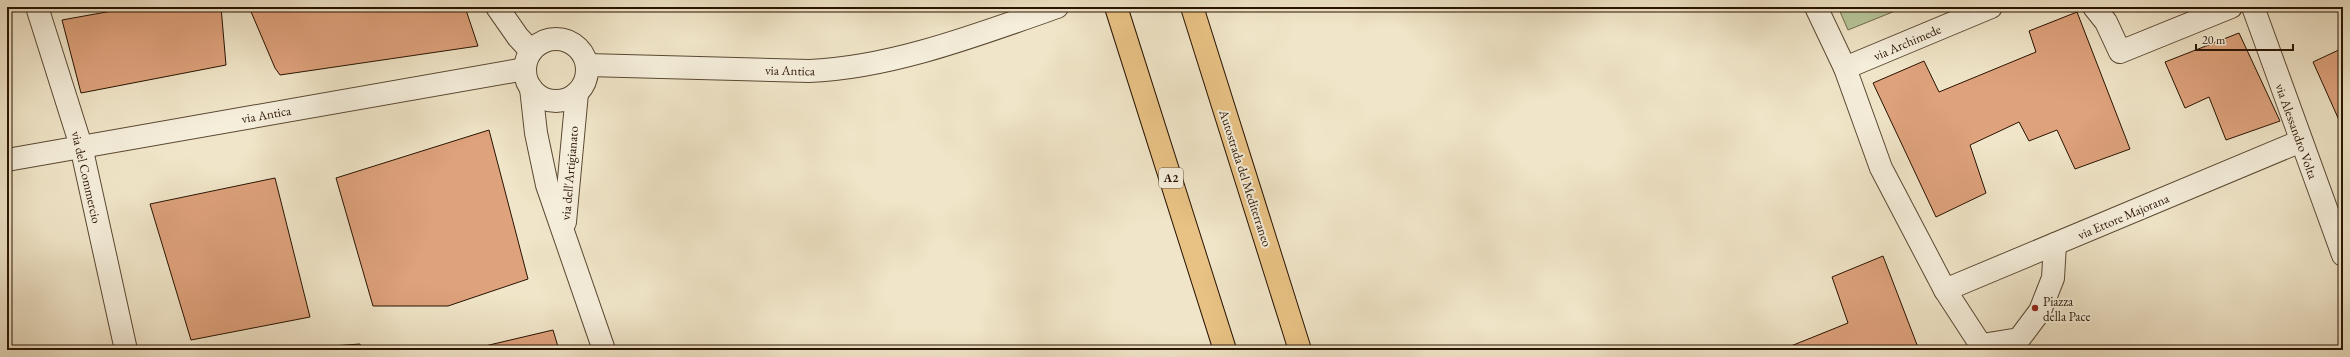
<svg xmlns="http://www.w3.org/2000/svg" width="2350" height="357" font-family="'EB Garamond',serif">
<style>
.green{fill:#b6c599;stroke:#6f6c4c}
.building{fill:#dea27c;stroke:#281300}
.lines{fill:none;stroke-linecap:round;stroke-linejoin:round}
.minor-casing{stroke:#5a4832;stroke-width:24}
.highway-casing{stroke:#281300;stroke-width:24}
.minor{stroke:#f5eedb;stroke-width:22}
.highway{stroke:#e8c284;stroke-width:22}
.poi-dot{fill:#8f2418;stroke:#f5eedb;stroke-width:1.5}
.labels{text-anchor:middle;stroke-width:4;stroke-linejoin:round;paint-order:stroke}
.shield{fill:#f5eedb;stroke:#665542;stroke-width:1}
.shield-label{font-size:12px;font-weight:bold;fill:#281300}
.street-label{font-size:13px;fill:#281300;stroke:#f5eedb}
.poi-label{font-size:13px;fill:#281300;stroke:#f5eedb;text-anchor:start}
</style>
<rect width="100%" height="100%" fill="#f0e5c8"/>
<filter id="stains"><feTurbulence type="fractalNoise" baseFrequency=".005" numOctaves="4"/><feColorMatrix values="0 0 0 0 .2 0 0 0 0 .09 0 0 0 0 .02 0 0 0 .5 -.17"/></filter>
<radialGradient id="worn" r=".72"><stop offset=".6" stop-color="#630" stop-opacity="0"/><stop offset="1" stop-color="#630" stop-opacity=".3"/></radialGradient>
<!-- green -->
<polygon class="green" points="1838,7 1905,7 1848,30"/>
<!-- building -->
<g class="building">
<polygon points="134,7 221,7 226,65 81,93 62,20"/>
<polygon points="249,7 465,7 478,46 280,75 275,68"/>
<polygon points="2077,12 2130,149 2075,169 2057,130 2029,141 2019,122 1970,145 1986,193 1936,217 1873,83 1924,61 1939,92 2036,52 2029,31"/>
<polygon points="2239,33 2280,121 2226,140 2209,97 2185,108 2165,62"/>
<polygon points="2343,48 2343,129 2313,62"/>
<polygon points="489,130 528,279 448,306 373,306 336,178"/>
<polygon points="275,178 310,317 191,340 150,204"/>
<polygon points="1883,256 1919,350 1781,350 1848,323 1832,277"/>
<polygon points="553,330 559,350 468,350"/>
<polygon points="360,344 362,350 332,350 332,346"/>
</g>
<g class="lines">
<defs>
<g id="minor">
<polyline points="37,7 81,146 126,350"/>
<polyline points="497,7 518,37 531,51"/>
<polyline points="1816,7 1845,68 1881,168 1945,290 1984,350"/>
<polyline points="2094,7 2106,22 2120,52 2231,7"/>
<polyline points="2253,7 2343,255"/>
<circle cx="556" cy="70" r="31"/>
<path d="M587 65 809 71C891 68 980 34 1057 7"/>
<polyline points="1845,68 1991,7"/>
<polyline points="531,88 536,133 547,185 604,350"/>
<polyline points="7,160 525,69"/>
<polyline points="565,222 577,93"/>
<polyline points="1945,290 2301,141"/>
<polyline points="1982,345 2019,339 2040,311 2053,278 2055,244"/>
</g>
<g id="highway">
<polyline points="1116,7 1225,350"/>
<polyline points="1192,7 1300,350"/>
</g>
</defs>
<!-- minor casing -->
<use href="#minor" class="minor-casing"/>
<!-- highway casing -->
<use href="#highway" class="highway-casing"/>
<!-- minor -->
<use href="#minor" class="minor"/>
<!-- highway -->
<use href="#highway" class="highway"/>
</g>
<!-- markers -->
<circle class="poi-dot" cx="2035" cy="308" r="4"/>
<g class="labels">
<!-- shield labels -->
<rect class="shield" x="1159" y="168" width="24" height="20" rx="3"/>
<g class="shield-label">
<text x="1171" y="182">A2</text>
</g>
<!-- street labels -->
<g class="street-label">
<text transform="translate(1907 42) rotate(-23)" y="5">via Archimede</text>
<text transform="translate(790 70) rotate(1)" y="5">via Antica</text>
<text transform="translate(266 114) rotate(-10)" y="5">via Antica</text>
<text transform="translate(2297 131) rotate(70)" y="5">via Alessandro Volta</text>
<text transform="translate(569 173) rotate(-85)" y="5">via dell'Artigianato</text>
<text transform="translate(87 177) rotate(77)" y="5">via del Commercio</text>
<text transform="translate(1246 178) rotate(72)" y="5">Autostrada del Mediterraneo</text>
<text transform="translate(2123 216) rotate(-23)" y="5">via Ettore Majorana</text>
</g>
<!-- poi labels -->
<g class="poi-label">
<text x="2043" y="306">Piazza<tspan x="2043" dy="15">della Pace</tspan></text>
</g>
</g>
<!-- margin -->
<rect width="2350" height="357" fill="none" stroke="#f0e5c8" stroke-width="24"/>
<rect x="8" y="8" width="2334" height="341" fill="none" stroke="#281300" stroke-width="2"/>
<rect x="12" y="12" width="2326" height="333" fill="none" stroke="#281300"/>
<!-- scale -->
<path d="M2196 44v6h97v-6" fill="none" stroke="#281300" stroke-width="2"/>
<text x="2202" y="44" font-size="12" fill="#281300" stroke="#f5eedb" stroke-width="3" paint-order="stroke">20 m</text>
<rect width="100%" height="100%" filter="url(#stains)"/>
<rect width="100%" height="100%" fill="url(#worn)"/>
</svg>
